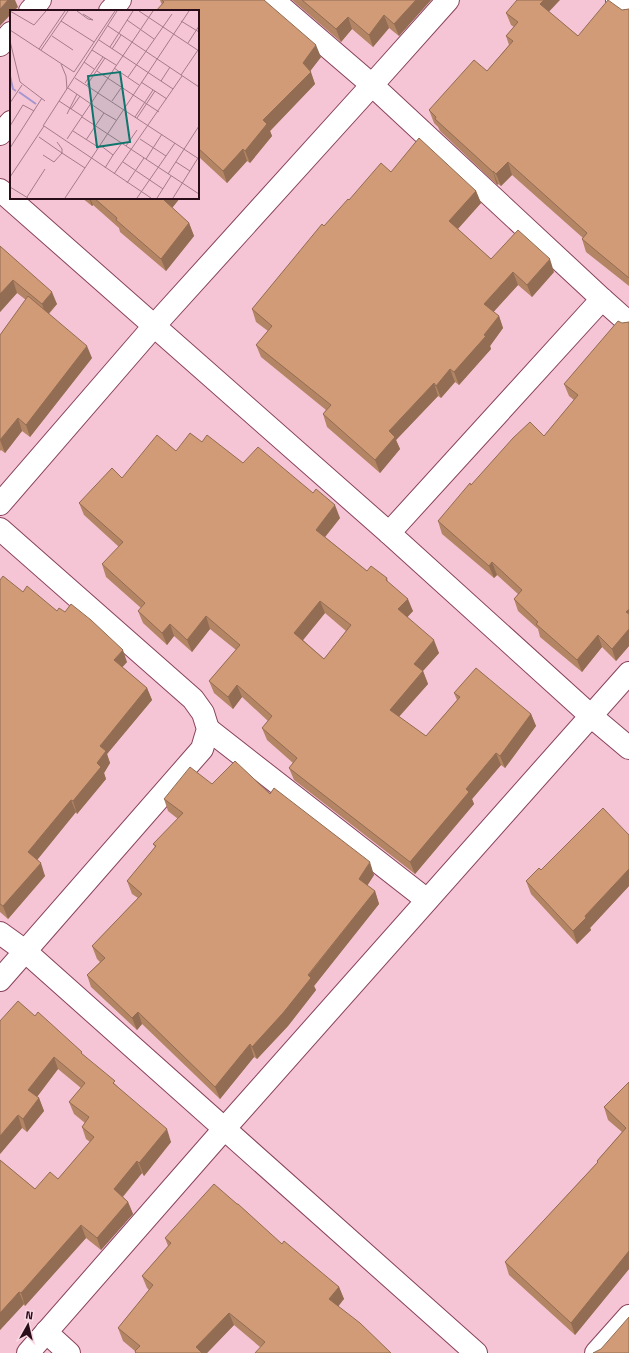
<svg xmlns="http://www.w3.org/2000/svg" width="629" height="1353" font-family="'Titillium Web',sans-serif">
<style>
.lines{fill:none;stroke-linecap:round;stroke-linejoin:round}
.minor-casing{stroke:#88425e;stroke-width:24}
.minor{stroke:#fff;stroke-width:22}
.wall{fill:#b38565;fill-rule:evenodd}
.shaded-wall{fill:#926c53}
.building{fill:#d09b76;stroke:#926c53;fill-rule:evenodd}
.inset-river{fill:none;stroke:#a596ce;stroke-width:2}
.inset-road{fill:none;stroke:#a47b8a;stroke-width:1}
.view{fill:#0f766e;fill-opacity:0.15;stroke:#0f766e;stroke-width:2}
.inset-edge{fill:none;stroke:#290d19;stroke-width:2}
</style>
<rect width="100%" height="100%" fill="#f6c5d5"/>
<g class="lines">
<defs>
<g id="minor">
<polyline points="273,0 372,85 602,299 629,323"/>
<polyline points="617,0 629,10"/>
<polyline points="30,11 40,0"/>
<polyline points="110,11 120,0"/>
<polyline points="0,45 11,33"/>
<polyline points="0,134 11,122"/>
<polyline points="0,190 389,533 591,716 629,748"/>
<polyline points="0,504 154,326 372,85 448,0"/>
<polyline points="0,529 193,699 203,713 208,729 202,749 0,980"/>
<polyline points="389,533 602,299"/>
<polyline points="208,729 427,900"/>
<polyline points="0,933 25,951 476,1353"/>
<polyline points="46,1332 69,1353"/>
<polyline points="28,1353 225,1128 629,673"/>
<polyline points="596,1353 629,1316"/>
</g>
</defs>
<!-- minor casing -->
<use href="#minor" class="minor-casing"/>
<!-- minor -->
<use href="#minor" class="minor"/>
</g>
<!-- wall -->
<g class="wall">
<polygon points="160,0 264,0 321,57 310,71 315,84 270,131 272,136 250,163 247,161 227,183 200,158 198,161 198,11 162,5"/>
<polygon points="292,0 431,0 399,36 389,28 373,47 352,29 341,42"/>
<polygon points="628,9 629,9 629,286 586,252 582,239 583,238 512,175 501,186 498,184 497,185 440,131 438,127 434,123 429,110 487,71 509,45 506,36 514,27 511,25 506,13 549,12 578,36 622,10"/>
<polygon points="391,172 476,191 481,203 458,229 491,259 554,272 532,297 518,285 493,312 499,316 503,328 490,346 491,349 459,385 455,382 441,398 438,396 396,440 400,449 380,473 327,427 323,414 326,410 261,357 256,345 268,331 256,322 252,309 324,226 349,200"/>
<polygon points="82,198 180,198 172,208 189,223 194,236 166,271 120,232 119,228 93,205 92,206"/>
<polygon points="0,246 57,304 49,314 92,358 30,437 22,431 5,453 1,450 0,451 0,335 26,300 17,293 0,312"/>
<polygon points="629,322 629,646 616,661 602,647 582,672 540,637 538,629 518,611 514,599 518,594 497,575 494,578 442,534 438,521 471,485 544,436 574,400 569,396 564,384 622,323"/>
<path d="M202 442 243 463 340 518 325 537 367 571 387 578 388 582 413 611 407 617 439 653 423 671 428 684 399 717 426 736 457 700 454 693 531 714 536 726 505 768 501 765 472 799 474 804 415 874 294 780 289 768 293 763 267 740 262 728 268 721 242 697 233 709 214 693 209 681 236 650 210 629 192 652 174 636 167 645 143 623 138 611 141 608 106 577 102 564 119 547 84 515 79 503 122 478 176 451ZM325 613 346 631 324 659 303 640Z"/>
<polygon points="0,580 23,592 57,611 127,662 122,667 147,688 152,700 107,754 110,763 104,773 106,779 77,814 76,812 37,860 45,876 8,919 0,912"/>
<polygon points="212,784 270,794 374,875 367,886 375,891 379,904 314,986 316,990 288,1026 257,1059 254,1057 220,1099 142,1024 137,1030 91,987 87,975 100,962 97,959 92,946 138,898 132,894 127,881 155,847 153,844 178,819 168,811 164,799"/>
<polygon points="629,835 629,886 590,928 591,930 577,944 531,894 526,881 541,870"/>
<polygon points="35,1016 82,1052 82,1054 116,1085 171,1142 144,1176 142,1173 123,1197 128,1202 133,1214 101,1250 86,1238 25,1306 24,1304 0,1330 0,1160 35,1189 58,1179 90,1142 86,1139 82,1127 85,1123 74,1114 69,1102 81,1088 58,1069 37,1097 39,1098 44,1111 27,1132 22,1128 0,1154"/>
<polygon points="629,1082 629,1269 575,1335 509,1275 505,1262 598,1162 597,1161 622,1132 608,1120 604,1107"/>
<polygon points="165,1238 282,1244 339,1287 344,1299 260,1347 234,1325 207,1353 135,1353 135,1351 123,1341 118,1328 149,1290 147,1288 142,1276 168,1246"/>
</g>
<!-- shaded-wall -->
<g class="shaded-wall">
<polygon points="8,0 15,0 18,7 14,11 11,11 11,14 0,26 0,9"/>
<polygon points="416,0 431,0 399,36 394,24"/>
<polygon points="544,0 560,0 544,17 540,4"/>
<polygon points="384,15 389,28 373,47 369,35"/>
<polygon points="348,17 352,29 341,42 336,29"/>
<polygon points="316,45 321,57 308,74 311,72 315,84 270,131 272,136 250,163 245,151 263,120 303,63"/>
<polygon points="243,149 247,161 227,183 223,171"/>
<polygon points="198,151 200,158 198,161"/>
<polygon points="508,162 512,175 501,186 496,174"/>
<polygon points="493,171 498,184 497,185 493,172"/>
<polygon points="476,191 481,203 454,233 449,221"/>
<polygon points="89,198 90,198 93,205 92,206"/>
<polygon points="166,198 180,198 168,213 164,200"/>
<polygon points="189,223 194,236 166,271 161,259"/>
<polygon points="550,259 554,272 532,297 527,285"/>
<polygon points="513,272 518,285 489,317 484,304"/>
<polygon points="13,280 17,293 0,312 0,294"/>
<polygon points="52,292 57,304 46,316 42,304"/>
<polygon points="499,316 503,328 490,346 491,349 459,385 454,372"/>
<polygon points="87,346 92,358 30,437 26,425"/>
<polygon points="450,369 455,382 441,398 436,386"/>
<polygon points="434,383 438,396 396,440 400,449 380,473 375,460 389,431"/>
<polygon points="18,418 22,431 5,453 0,440"/>
<polygon points="335,505 340,518 321,542 316,530"/>
<polygon points="492,562 497,575 494,578 489,566"/>
<polygon points="408,599 413,611 403,622 398,609"/>
<polygon points="320,601 325,613 299,645 294,633"/>
<polygon points="629,609 629,619 626,612"/>
<polygon points="206,616 210,629 192,652 187,640"/>
<polygon points="170,624 174,636 167,645 162,633"/>
<polygon points="629,629 629,646 616,661 612,649"/>
<polygon points="598,635 602,647 582,672 577,660"/>
<polygon points="434,640 439,653 421,673 423,671 428,684 394,722 390,710 414,664"/>
<polygon points="123,650 127,662 118,672 114,660"/>
<polygon points="237,685 242,697 233,709 228,697"/>
<polygon points="147,688 152,700 107,754 110,763 104,773 106,779 77,814 73,801 97,763 100,746"/>
<polygon points="531,714 536,726 505,768 500,756"/>
<polygon points="496,753 501,765 472,799 474,804 415,874 410,862 466,789"/>
<polygon points="71,800 76,812 33,865 28,852"/>
<polygon points="370,862 374,875 363,892 359,879"/>
<polygon points="41,863 45,876 8,919 3,906"/>
<polygon points="629,869 629,886 590,928 591,930 577,944 573,931 585,916"/>
<polygon points="375,891 379,904 314,986 316,990 288,1026 257,1059 252,1047"/>
<polygon points="138,1012 142,1024 137,1030 132,1018"/>
<polygon points="250,1044 254,1057 220,1099 215,1087"/>
<polygon points="54,1057 58,1069 33,1102 28,1090"/>
<polygon points="39,1098 44,1111 27,1132 23,1119"/>
<polygon points="18,1115 22,1128 0,1154 0,1136"/>
<polygon points="167,1129 171,1142 144,1176 139,1163"/>
<polygon points="137,1161 142,1173 118,1202 114,1189"/>
<polygon points="128,1202 133,1214 101,1250 97,1238"/>
<polygon points="81,1225 86,1238 25,1306 21,1293"/>
<polygon points="629,1251 629,1269 575,1335 571,1323"/>
<polygon points="339,1287 344,1299 334,1312 329,1299"/>
<polygon points="19,1292 24,1304 0,1330 0,1313"/>
<polygon points="229,1313 234,1325 207,1353 198,1353 196,1347"/>
</g>
<!-- building -->
<g class="building">
<polygon points="0,0 8,0 0,9"/>
<polygon points="162,0 264,0 316,45 303,63 311,72 263,120 267,124 245,151 243,149 223,171 198,148 198,11 156,11 164,2"/>
<polygon points="302,0 416,0 394,24 384,15 369,35 348,17 336,29"/>
<polygon points="517,0 544,0 540,4 578,36 608,0 622,10 629,9 629,278 582,239 587,233 508,162 496,174 493,171 493,172 435,119 436,117 429,110 474,60 487,71 513,41 506,36 518,22 506,13"/>
<polygon points="419,138 476,191 449,221 491,259 518,230 550,259 527,285 513,272 484,304 499,316 484,335 486,336 454,372 450,369 436,386 434,383 389,431 395,437 375,460 323,414 331,405 256,345 272,326 252,309 322,224 324,226 348,199 349,200 381,163 391,172"/>
<polygon points="94,198 166,198 164,200 189,223 161,259 116,220 117,218"/>
<polygon points="0,246 52,292 42,304 13,280 0,294"/>
<polygon points="28,296 87,346 26,425 18,418 0,440 0,335"/>
<polygon points="618,321 622,323 629,322 629,609 626,612 629,614 629,629 612,649 598,635 577,660 536,624 538,622 514,599 522,590 492,562 489,566 438,521 470,483 471,485 513,438 530,422 544,436 578,395 564,384"/>
<path d="M190 433 202 442 207 435 243 463 258 447 313 493 316 489 335 505 316 530 367 571 371 566 387 578 386 580 408 599 398 609 434 640 414 664 423 671 390 710 426 736 460 697 454 693 476 668 531 714 500 756 496 753 466 789 469 792 410 862 289 768 297 758 262 728 272 716 237 685 228 697 209 681 240 645 206 616 187 640 170 624 162 633 138 611 145 603 102 564 123 542 79 503 112 468 122 478 157 435 176 451ZM320 601 351 625 324 659 294 633Z"/>
<polygon points="3,576 23,592 27,586 57,611 59,608 65,612 71,604 91,620 123,650 114,660 147,688 100,746 106,751 97,763 101,767 73,801 71,800 28,852 41,863 3,906 0,904 0,580"/>
<polygon points="235,761 270,794 274,788 370,862 359,879 375,891 308,975 311,978 283,1013 252,1047 250,1044 215,1087 138,1012 132,1018 87,975 105,958 92,946 142,894 127,881 156,846 153,844 183,813 164,799 190,767 212,784"/>
<polygon points="603,808 629,835 629,869 585,916 586,918 573,931 526,881 539,868 541,870"/>
<polygon points="18,1001 35,1016 38,1012 82,1052 81,1053 115,1081 113,1083 167,1129 139,1163 137,1161 114,1189 128,1202 97,1238 81,1225 21,1293 19,1292 0,1313 0,1160 35,1189 50,1172 58,1179 94,1137 82,1127 89,1117 69,1102 85,1083 54,1057 28,1090 39,1098 23,1119 18,1115 0,1136 0,1021"/>
<polygon points="629,1082 629,1251 571,1323 505,1262 598,1162 597,1161 626,1128 604,1107"/>
<polygon points="214,1184 237,1204 238,1204 282,1244 284,1241 339,1287 329,1299 360,1323 391,1353 255,1353 265,1342 229,1313 196,1347 202,1353 136,1353 135,1351 140,1346 118,1328 153,1285 142,1276 171,1243 165,1238"/>
<polygon points="629,1317 629,1353 593,1353 601,1349"/>
</g>
<!-- overview -->
<g transform="translate(10 10)">
<rect width="189" height="189" fill="#f6c5d5"/>
<path class="inset-river" d="M0 66 3 79 6 81M9 82 26 94"/>
<path class="inset-road" d="M0 1 24 15 36 1M67 1 78 9 83 10 73 4M129 1 189 41M117 10 144 29M51 11 84 32M171 11 189 22M98 16 189 77M0 20 64 62 105 1M42 26 63 40M89 30 163 79M0 31 10 72 35 91M178 33 189 16M100 37 123 1M29 39 55 1M102 39 111 25M31 40 58 1M82 40 106 55M74 52 84 59M51 54 56 66 57 79M104 58 129 75M87 61 149 102M171 65 188 40M118 67 162 4M65 68 189 149M151 71 160 57M131 72 157 89M75 73 93 47M77 75 95 48M58 78 94 103 76 130M49 91 72 106M102 91 111 78M0 93 12 75M61 99 70 86M94 103 106 110M57 104 67 84M72 107 189 184M125 107 143 80M127 108 145 81M0 116 13 95 24 101M33 116 107 1M63 121 88 137M29 127 52 143 44 152 33 145M57 129 143 1M130 129 156 146M47 132 52 139V143L75 158M90 135 103 145 112 133M116 136 127 120M0 138 32 88M136 149 152 124M113 152 153 179M166 152 180 161M95 158 103 145M104 164 172 66M158 164 189 116M0 167 34 116 141 188M117 173 134 148M0 177 18 188M17 187 35 159M55 188 179 1M127 188 165 133M147 188 161 166M163 188 188 148"/>
<path class="view" d="M110 62 120 132 87 137 78 66Z"/>
<rect width="189" height="189" class="inset-edge"/>
</g>
<!-- north arrow -->
<g transform="translate(28 1325) rotate(8)" stroke="#f9d7e2" stroke-width="3" paint-order="stroke">
<path d="M0-3L7 15L0 10L-7 15Z" fill="#290d19"/>
<text y="-6" font-size="11" font-weight="bold" text-anchor="middle" fill="#290d19">N</text>
</g>
</svg>
